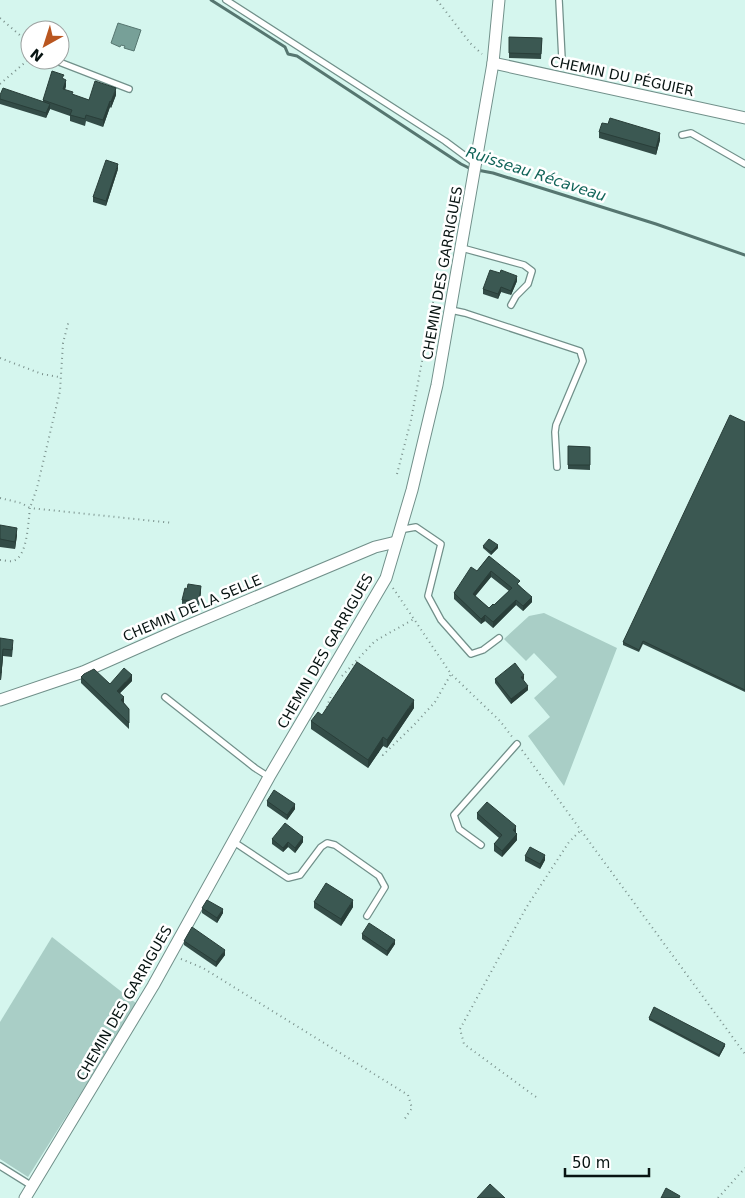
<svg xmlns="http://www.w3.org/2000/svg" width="745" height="1198" font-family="'DejaVu Sans',sans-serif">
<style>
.green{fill:#a9cec6}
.water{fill:#77a098;stroke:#567670}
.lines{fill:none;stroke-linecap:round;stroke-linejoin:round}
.stream{stroke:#567670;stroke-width:3}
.lane-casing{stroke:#71908a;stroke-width:8}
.street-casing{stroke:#71908a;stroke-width:13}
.path{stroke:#7b928d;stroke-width:2;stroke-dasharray:1 4;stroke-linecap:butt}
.lane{stroke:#fff;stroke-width:5.5}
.street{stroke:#fff;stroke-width:11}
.wall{fill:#334c47;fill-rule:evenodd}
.shaded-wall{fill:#293e39}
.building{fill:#3b5852;stroke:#293e39;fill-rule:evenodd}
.labels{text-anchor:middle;stroke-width:5;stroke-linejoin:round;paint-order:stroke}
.street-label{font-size:14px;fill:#081412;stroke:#fff}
.water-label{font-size:15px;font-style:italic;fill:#106358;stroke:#fff}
</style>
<rect width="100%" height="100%" fill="#d5f6ee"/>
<!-- green -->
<g class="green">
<polygon points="544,613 617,648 564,786 528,736 550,717 534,698 557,677 534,653 526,661 504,639 529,616"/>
<polygon points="52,937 137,1004 28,1177 0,1159 0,1022"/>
</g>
<!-- water -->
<polygon class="water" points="118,23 141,30 134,51 124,48 125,46 121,45 120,47 111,43"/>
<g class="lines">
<!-- stream -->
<g class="stream">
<polyline points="211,0 285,47 288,54 297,56 461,164 471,169"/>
<polyline points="477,170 493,173 656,224 745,255"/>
</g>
<defs>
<g id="lane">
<polyline points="226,0 445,141 476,164"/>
<polyline points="559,0 562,59"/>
<polyline points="54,60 129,89"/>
<polyline points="682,135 691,133 745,164"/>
<polyline points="462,248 524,265 532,271 528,284 516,296 511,305"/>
<polyline points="451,310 465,313 580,351 583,361 556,425 555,432 557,467"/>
<polyline points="399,530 416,527 441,544 428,596 441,620 471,654 483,650 499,638"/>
<polyline points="165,697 255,768 269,777"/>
<polyline points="234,842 288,878 300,875 321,847 327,843 335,845 379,876 385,887 367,916"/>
<polyline points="481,845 459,829 454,815 517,744"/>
<polyline points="0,1166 32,1186"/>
</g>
<g id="street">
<polyline points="493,63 745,118"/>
<polyline points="0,700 83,672 180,629 375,547 396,542"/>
<polyline points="25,1198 153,986 269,777 386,578 412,490 437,385 493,63 499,0"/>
</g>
</defs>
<!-- lane casing -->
<use href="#lane" class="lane-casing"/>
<!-- street casing -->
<use href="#street" class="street-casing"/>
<!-- path -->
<g class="path">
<polyline points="437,0 470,43 482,54"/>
<polyline points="0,18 30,44"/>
<polyline points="0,84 28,60 30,50"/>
<polyline points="0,358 42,374 59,377"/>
<polyline points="397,474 411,420 434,297 439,282 443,281"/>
<polyline points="0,498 21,503 30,508 37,488 60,391 63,343 69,320"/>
<path d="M0 560C4 560 9 562 13 561 28 557 28 521 30 508L173 523"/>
<polyline points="393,588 451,674 500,721 513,738"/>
<polyline points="342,676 375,641 414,619"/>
<polyline points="325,712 332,693"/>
<polyline points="522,750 745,1054"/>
<polyline points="378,752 383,755 414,725 435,702 451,674"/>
<polyline points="181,959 203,968 408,1095 412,1108 404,1120"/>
<polyline points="536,1097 464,1044 460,1029 526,908 569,842 581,830"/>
<polyline points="718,1198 745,1168"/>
</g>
<!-- lane -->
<use href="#lane" class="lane"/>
<!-- street -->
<use href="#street" class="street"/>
</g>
<!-- wall -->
<g class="wall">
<polygon points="509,37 542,38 541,59 509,58"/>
<polygon points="64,79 66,86 65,90 73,95 89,100 116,95 111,108 110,107 103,127 86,121 85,126 70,121 70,116 50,109 46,118 0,104 0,95 43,102 43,100"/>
<polygon points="599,132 660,140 656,155 599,138"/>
<polygon points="118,169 106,206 93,202 93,197"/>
<polygon points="517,281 511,295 501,292 498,299 483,294 483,289"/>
<polygon points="745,422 745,692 643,644 639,652 623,645 623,642"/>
<polygon points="568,446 590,447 590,470 568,469"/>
<polygon points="0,525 17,535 15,549 0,547"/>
<polygon points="483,546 498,548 491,555 483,548"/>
<path d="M489 556 520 586 532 602 523 611 516 605 493 628 485 621 481 624 454 599V593L477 571ZM491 577 509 591 494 605 489 608 475 596Z"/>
<polygon points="201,591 199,606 182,604 182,600"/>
<polygon points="0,638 13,647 12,657 3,656 1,680 0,680"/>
<polygon points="81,677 110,684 132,681 120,693 124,703 129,709 129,729 81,683"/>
<polygon points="495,679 524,679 523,680 528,690 511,704 495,683"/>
<polygon points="414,708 387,748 383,746 368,768 311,729 311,721 322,715"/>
<polygon points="267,801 295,809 287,820 267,806"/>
<polygon points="477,813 516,833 517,840 502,857 494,851 494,844 499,838 477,819"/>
<polygon points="272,839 303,842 295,853 288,847 283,852 272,844"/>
<polygon points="525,856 545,860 540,869 525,861"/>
<polygon points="314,902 353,907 341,926 314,908"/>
<polygon points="202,908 223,913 217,923 202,913"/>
<polygon points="362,934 395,944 387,956 362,939"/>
<polygon points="184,941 225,955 216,967 184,945"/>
<polygon points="649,1018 725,1046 719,1057 649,1020"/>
</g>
<!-- shaded-wall -->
<g class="shaded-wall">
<polygon points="66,80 66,86 63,95 63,89"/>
<polygon points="116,88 116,95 111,108 111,102"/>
<polygon points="110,101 110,107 103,127 103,120"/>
<polygon points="50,104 50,109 46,118 46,113"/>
<polygon points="660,133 660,140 656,155 656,148"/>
<polygon points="118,164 118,169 106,206 106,201"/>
<polygon points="517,276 517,281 511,295 511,291"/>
<polygon points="501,287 501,292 498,299 498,294"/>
<polygon points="17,528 17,535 15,549 15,542"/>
<polygon points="498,545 498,548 491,555 491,552"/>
<polygon points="491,571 491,577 473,599 473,594"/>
<polygon points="201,586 201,591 199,606 199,601"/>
<polygon points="532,597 532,602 523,611 523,606"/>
<polygon points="516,600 516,605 493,628 493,622"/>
<polygon points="485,615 485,621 481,624 481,619"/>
<polygon points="3,649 3,656 1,680 1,673"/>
<polygon points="132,675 132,681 117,696 117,691"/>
<polygon points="524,675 524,679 521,682 521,677"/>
<polygon points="528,686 528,690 511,704 511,699"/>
<polygon points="124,697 124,703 121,706 121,700"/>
<polygon points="414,700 414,708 387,748 387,740"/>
<polygon points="383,737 383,746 368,768 368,760"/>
<polygon points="295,804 295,809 287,820 287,815"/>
<polygon points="516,826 516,833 513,830"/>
<polygon points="517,834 517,840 502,857 502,851"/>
<polygon points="303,837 303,842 295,853 295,848"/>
<polygon points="288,842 288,847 283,852 283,848"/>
<polygon points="545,855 545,860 540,869 540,864"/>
<polygon points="353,900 353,907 341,926 341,919"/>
<polygon points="223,909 223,913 217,923 217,918"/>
<polygon points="395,940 395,944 387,956 387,951"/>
<polygon points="225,950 225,955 216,967 216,962"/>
<polygon points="725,1044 725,1046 719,1057 719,1055"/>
</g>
<!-- building -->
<g class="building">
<polygon points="509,37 542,38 541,54 509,53"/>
<polygon points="52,71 64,75 62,78 66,80 63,89 73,92 72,94 89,100 95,81 116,88 111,102 110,101 103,120 86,115 85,119 70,115 72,110 43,100"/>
<polygon points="3,88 50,104 46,113 0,99 0,95"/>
<polygon points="610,118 660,133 656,148 599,132 602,123 608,124"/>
<polygon points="106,160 118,164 106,201 93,197"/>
<polygon points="490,270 500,273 501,270 517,276 511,291 501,287 498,294 483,289"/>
<polygon points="730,415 745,422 745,690 643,641 639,650 623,642"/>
<polygon points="568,446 590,447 590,465 568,465"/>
<polygon points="0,525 17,528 15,542 0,539"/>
<polygon points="489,539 498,545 491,552 483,546"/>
<path d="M489 556 520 581 517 584 532 597 523 606 516 600 493 622 485 615 481 619 454 593 471 567 477 571ZM491 571 512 588 494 605 493 604 489 608 473 594Z"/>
<polygon points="188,584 201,586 199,601 182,600 185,588 187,589"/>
<polygon points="0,638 13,640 12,650 3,649 1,673 0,673"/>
<polygon points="357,662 414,700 387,740 383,737 368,760 311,721 318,712 322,715"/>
<polygon points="515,663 524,675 521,677 528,686 511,699 495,679"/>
<polygon points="124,668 132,675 117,691 124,697 121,700 129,709 129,723 81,677 84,674 94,669 110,684"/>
<polygon points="274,790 295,804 287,815 267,801"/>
<polygon points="487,802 516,826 513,830 517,834 502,851 494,844 502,835 477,813"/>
<polygon points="285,823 303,837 295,848 288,842 283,848 272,839"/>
<polygon points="530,847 545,855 540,864 525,856"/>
<polygon points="326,883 353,900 341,919 314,902"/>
<polygon points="207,900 223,909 217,918 202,908"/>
<polygon points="369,923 395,940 387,951 362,934"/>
<polygon points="192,927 225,950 216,962 184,941"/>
<polygon points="654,1007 725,1044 719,1055 649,1018"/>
<polygon points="490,1184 505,1198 477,1198"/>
<polygon points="666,1188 680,1196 679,1198 661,1198"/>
</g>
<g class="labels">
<!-- street labels -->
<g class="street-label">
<text transform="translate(622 76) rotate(12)" y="5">CHEMIN DU PÉGUIER</text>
<text transform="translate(442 273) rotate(-80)" y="5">CHEMIN DES GARRIGUES</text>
<text transform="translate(192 608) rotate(-23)" y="5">CHEMIN DE LA SELLE</text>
<text transform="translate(325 651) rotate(-60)" y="5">CHEMIN DES GARRIGUES</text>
<text transform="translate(124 1003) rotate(-60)" y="5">CHEMIN DES GARRIGUES</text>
</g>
<!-- water labels -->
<g class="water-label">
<text transform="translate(536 174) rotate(18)" y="5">Ruisseau Récaveau</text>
</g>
</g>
<!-- north arrow -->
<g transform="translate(45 45) rotate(219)"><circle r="24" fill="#ffffff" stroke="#9ca1a0"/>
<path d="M0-4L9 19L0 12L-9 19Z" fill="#b95620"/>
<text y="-8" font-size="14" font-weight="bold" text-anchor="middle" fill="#081412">N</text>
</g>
<!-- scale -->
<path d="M565 1168v8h84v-8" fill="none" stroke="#081412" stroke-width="2.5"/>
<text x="572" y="1168" font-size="15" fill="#081412" stroke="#ffffff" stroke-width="4" paint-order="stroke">50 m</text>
</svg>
